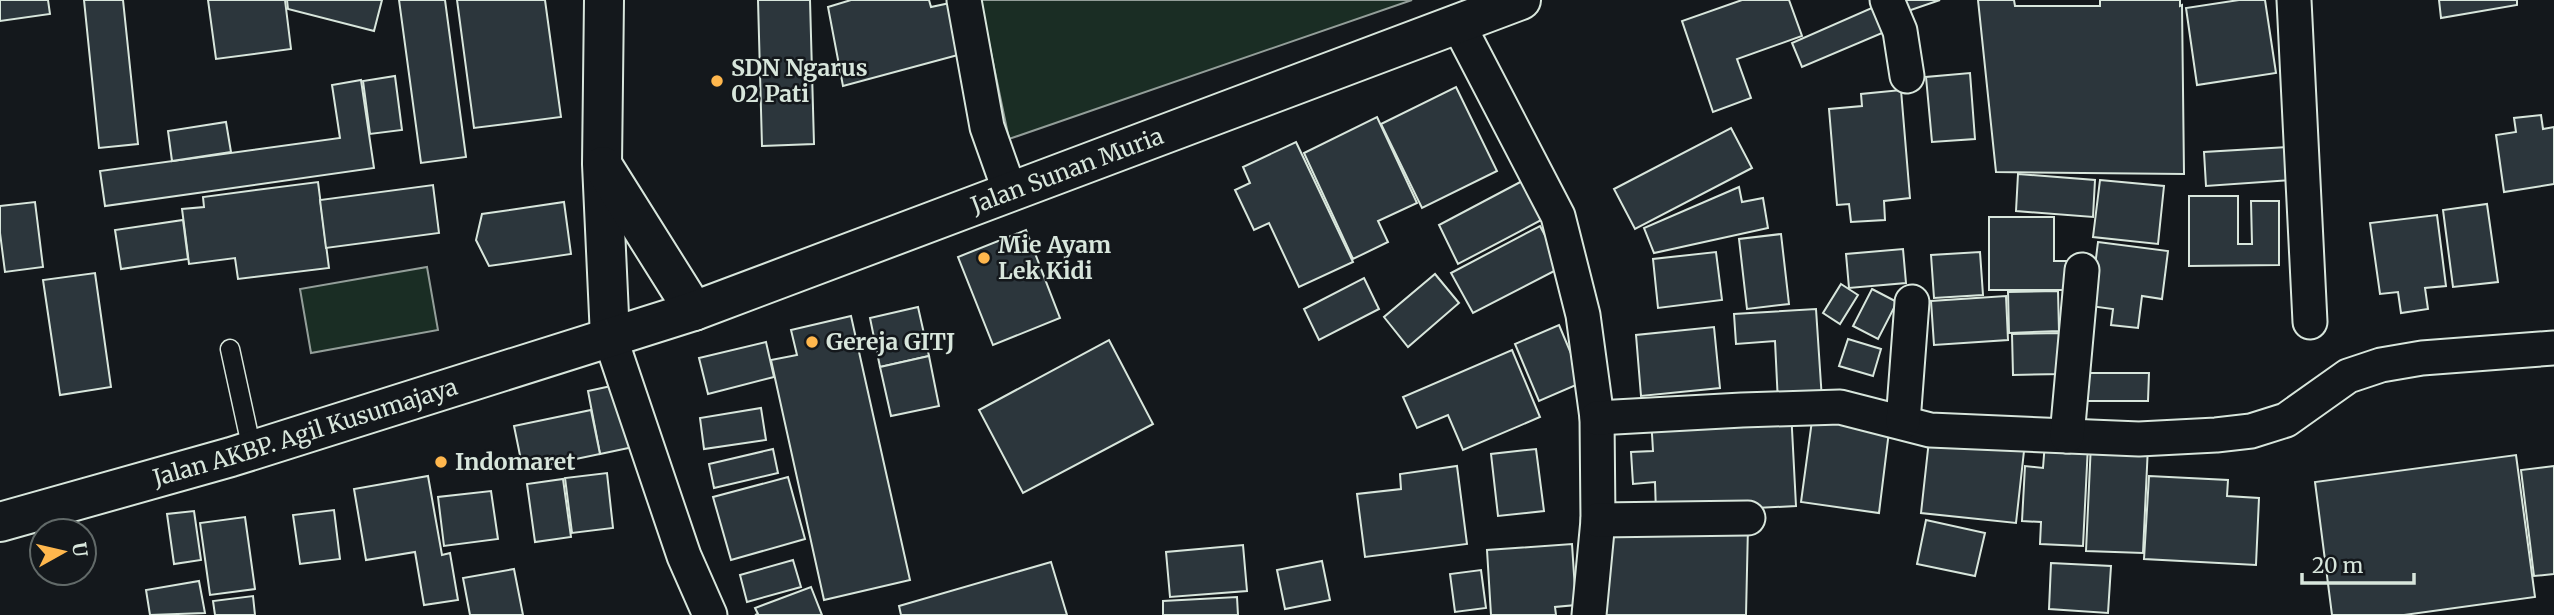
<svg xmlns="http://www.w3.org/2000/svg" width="2554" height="615" font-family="Merriweather,serif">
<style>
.green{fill:#1a2d24;stroke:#939e99;stroke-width:2}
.building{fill:#2c363c;stroke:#d8e6dc;stroke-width:2}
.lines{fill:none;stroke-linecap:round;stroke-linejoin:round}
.lane-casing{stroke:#d8e6dc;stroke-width:21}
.street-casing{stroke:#d8e6dc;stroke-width:37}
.secondary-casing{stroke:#d8e6dc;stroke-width:42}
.lane{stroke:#14181c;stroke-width:18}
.street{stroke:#14181c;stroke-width:33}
.secondary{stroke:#14181c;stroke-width:38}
.poi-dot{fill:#ffb74d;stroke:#14181c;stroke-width:2.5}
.labels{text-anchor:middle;stroke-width:5;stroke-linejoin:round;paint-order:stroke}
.poi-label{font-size:23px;font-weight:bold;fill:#d8e6dc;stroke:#14181c;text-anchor:start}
.street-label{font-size:23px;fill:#d8e6dc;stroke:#14181c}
</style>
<rect width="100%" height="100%" fill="#14181c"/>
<!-- green -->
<g class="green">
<polygon points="980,0 1412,0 1009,139"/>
<polygon points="427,267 438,330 311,353 300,289"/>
</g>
<!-- building -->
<g class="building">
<polygon points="0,0 48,0 50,14 0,21"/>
<polygon points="84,0 123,0 138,144 99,148"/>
<polygon points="208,0 285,0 291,49 216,59"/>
<polygon points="287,0 382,0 374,31 288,9"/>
<polygon points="399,0 445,0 466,157 421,163"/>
<polygon points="457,0 545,0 561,117 474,128"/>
<polygon points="758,0 810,0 814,144 762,146"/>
<polygon points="851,0 929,0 931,7 959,1 969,52 843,86 828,7"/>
<polygon points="1742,0 1789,0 1802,36 1737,59 1751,98 1713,112 1682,21"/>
<polygon points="1904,0 1940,0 1908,11"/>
<polygon points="1978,0 2014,0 2015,6 2100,6 2100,0 2180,0 2180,6 2182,5 2184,174 1996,172"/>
<polygon points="2239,0 2265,0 2276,73 2197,85 2186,8"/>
<polygon points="2439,0 2517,0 2517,5 2441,18"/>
<polygon points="1883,3 1894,28 1802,67 1792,43"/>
<polygon points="1970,73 1975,139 1932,142 1926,77"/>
<polygon points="395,76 402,130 370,134 363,81"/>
<polygon points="361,80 374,168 105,206 100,171 340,138 332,85"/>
<polygon points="1456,87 1497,171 1422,208 1381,124"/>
<polygon points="1901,90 1910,198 1884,201 1885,220 1851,222 1849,204 1837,205 1829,109 1862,106 1861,94"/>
<polygon points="2541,115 2543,129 2554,127 2554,184 2504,192 2496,135 2516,132 2514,118"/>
<polygon points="1377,117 1417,203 1378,221 1388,242 1353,259 1304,153"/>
<polygon points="226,122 231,152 172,161 168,131"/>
<polygon points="1731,128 1752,168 1635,229 1614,189"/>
<polygon points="1296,142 1353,262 1299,287 1269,223 1254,230 1235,190 1250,183 1243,167"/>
<polygon points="2290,147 2292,180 2206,186 2204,152"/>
<polygon points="2018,174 2095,180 2093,217 2016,211"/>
<polygon points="1526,179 1545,218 1458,264 1439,225"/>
<polygon points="2100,180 2164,186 2158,244 2093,237"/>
<polygon points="318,182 329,268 238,279 235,258 189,264 182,209 204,207 203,197"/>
<polygon points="433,185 439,233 326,248 320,200"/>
<polygon points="1739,187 1742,202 1763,198 1768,228 1654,253 1644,228"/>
<polygon points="2189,196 2238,196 2238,244 2252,244 2251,201 2279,201 2279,265 2189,266"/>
<polygon points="35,202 43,267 5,272 0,233 0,206"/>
<polygon points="564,202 571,254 489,266 476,240 482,214"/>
<polygon points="2487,204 2498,282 2453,287 2443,210"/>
<polygon points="2437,215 2446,286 2425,288 2428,309 2401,313 2398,292 2380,294 2370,223"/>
<polygon points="1989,217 2054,217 2054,261 2068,261 2068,290 1989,290"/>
<polygon points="183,220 188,259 121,269 115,230"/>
<polygon points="1540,226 1562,267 1473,313 1451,273"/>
<polygon points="1026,230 1060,318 993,345 958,257"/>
<polygon points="1781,234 1789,304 1747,309 1739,239"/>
<polygon points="2098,242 2168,251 2162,299 2142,296 2138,328 2111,325 2113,309 2090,306"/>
<polygon points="1903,249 1906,283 1849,288 1846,254"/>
<polygon points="1716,252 1722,300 1658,308 1653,259"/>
<polygon points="1980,252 1983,295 1934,298 1931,255"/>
<polygon points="95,273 111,387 60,395 43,280"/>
<polygon points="1435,274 1459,303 1408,347 1384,317"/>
<polygon points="1364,278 1379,309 1319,340 1304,309"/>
<polygon points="1841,284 1858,295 1840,324 1823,313"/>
<polygon points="1872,289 1897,302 1878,339 1853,326"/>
<polygon points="2058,291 2059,331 2009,333 2008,292"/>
<polygon points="2006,296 2008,340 1934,345 1931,301"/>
<polygon points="918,307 929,356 880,367 870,318"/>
<polygon points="1816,309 1822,400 1778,403 1775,341 1736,344 1734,314"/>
<polygon points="851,316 910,580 824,600 771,360 797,355 791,330"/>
<polygon points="1559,325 1583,382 1539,401 1515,344"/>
<polygon points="1714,327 1720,388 1641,396 1636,335"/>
<polygon points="2062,333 2063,374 2013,375 2012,334"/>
<polygon points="1848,339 1881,349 1873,376 1839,366"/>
<polygon points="1109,340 1153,424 1023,493 979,410"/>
<polygon points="766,342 774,377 708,394 699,358"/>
<polygon points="1512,350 1540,417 1463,450 1448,415 1417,428 1403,397"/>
<polygon points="929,356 939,406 891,416 880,367"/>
<polygon points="2079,373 2149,373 2148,401 2079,401"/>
<polygon points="625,383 638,446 600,454 588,391"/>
<polygon points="761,408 766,440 704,449 700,418"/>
<polygon points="591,410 600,454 523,470 514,426"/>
<polygon points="1791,410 1796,506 1656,513 1655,482 1633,484 1631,452 1653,451 1651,417"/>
<polygon points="1813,413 1890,423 1879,513 1801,502"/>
<polygon points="1930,431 2025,442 2016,523 1921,513"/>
<polygon points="2045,442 2088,445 2083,546 2040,544 2041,522 2022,521 2025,466 2043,468"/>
<polygon points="2091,443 2148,446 2143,553 2086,551"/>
<polygon points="773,449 778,473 714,488 709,464"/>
<polygon points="1536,449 1544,511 1498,516 1491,454"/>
<polygon points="2516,455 2535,597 2404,615 2332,615 2315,482"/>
<polygon points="1457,466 1467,544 1365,557 1357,494 1401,489 1400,474"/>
<polygon points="2554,466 2554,574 2534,576 2521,470"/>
<polygon points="607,473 613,528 572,533 565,478"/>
<polygon points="428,476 442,555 450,553 458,600 424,605 415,552 366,560 354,489"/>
<polygon points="2149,476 2228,480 2227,496 2259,498 2256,565 2144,559"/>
<polygon points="788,477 805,539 731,560 713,497"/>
<polygon points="563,479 571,537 535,542 527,484"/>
<polygon points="491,491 498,539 444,546 438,497"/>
<polygon points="334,510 340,559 300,564 293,515"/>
<polygon points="194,511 201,560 174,564 167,514"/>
<polygon points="245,517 255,589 210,595 200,523"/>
<polygon points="1926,520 1985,533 1975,576 1917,564"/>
<polygon points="1610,524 1748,526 1746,615 1601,615"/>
<polygon points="1572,544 1576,605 1555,607 1556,615 1491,615 1487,550"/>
<polygon points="1243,545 1247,591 1170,597 1166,552"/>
<polygon points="793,560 801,587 747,602 740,575"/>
<polygon points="1322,561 1330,600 1285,609 1277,570"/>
<polygon points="1051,562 1067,615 901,615 899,606"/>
<polygon points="2051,563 2111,566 2108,613 2049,609"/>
<polygon points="514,569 523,615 470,615 463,578"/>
<polygon points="1481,570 1486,608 1455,612 1450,574"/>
<polygon points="199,581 205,613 150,615 146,590"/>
<polygon points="811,587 822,615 755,615 758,614 755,608"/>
<polygon points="253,596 255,615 215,615 213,601"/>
<polygon points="1237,597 1238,615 1163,615 1163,601"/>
</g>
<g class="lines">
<defs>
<polyline id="lane" points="230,349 252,450"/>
<g id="street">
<polyline points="964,0 987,127 1010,192"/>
<polyline points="1887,0 1900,31 1907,76"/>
<polyline points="2294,0 2310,322"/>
<polyline points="1457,22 1558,216 1583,315 1597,418 1598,520 1589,615"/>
<polyline points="610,337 684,556 710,615"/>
<polyline points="1597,418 1742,410 1840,407 1930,430 2139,439 2216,435 2251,431 2286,420 2348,376 2381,365 2422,358 2554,348"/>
<polyline points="1903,422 1912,302"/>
<polyline points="2067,436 2082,270"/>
<polyline points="1598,520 1748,518"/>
</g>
<g id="secondary">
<polyline points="604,0 602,164 610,337"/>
<polyline points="603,166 694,311"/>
<path id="s1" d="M0 522 231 457 694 311 1521 0"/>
</g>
</defs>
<!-- lane casing -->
<use href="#lane" class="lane-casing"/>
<!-- street casing -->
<use href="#street" class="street-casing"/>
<!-- secondary casing -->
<use href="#secondary" class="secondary-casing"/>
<!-- lane -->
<use href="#lane" class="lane"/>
<!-- street -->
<use href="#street" class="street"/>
<!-- secondary -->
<use href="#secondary" class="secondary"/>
</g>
<!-- markers -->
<g class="poi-dot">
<circle cx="717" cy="81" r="7"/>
<circle cx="984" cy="258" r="7"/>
<circle cx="812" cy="342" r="7"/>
<circle cx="441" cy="462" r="7"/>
</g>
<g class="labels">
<!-- poi labels -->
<g class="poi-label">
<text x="731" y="76">SDN Ngarus<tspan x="731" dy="26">02 Pati</tspan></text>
<text x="998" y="253">Mie Ayam<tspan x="998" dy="26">Lek Kidi</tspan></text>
<text x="826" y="350">Gereja GITJ</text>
<text x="455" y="470">Indomaret</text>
</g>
<!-- street labels -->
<g class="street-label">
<text dy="8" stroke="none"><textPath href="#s1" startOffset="1124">Jalan Sunan Muria</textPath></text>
<text dy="8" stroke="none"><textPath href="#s1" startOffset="318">Jalan AKBP. Agil Kusumajaya</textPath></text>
</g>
</g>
<!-- north arrow -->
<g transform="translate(63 552) rotate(82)"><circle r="33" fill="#14181c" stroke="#626a69" stroke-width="2"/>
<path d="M0-5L12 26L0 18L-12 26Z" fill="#ffb74d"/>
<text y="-10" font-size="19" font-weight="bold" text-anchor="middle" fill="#d8e6dc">U</text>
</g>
<!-- scale -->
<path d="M2302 573v10h112v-10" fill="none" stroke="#d8e6dc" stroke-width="3.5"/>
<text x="2312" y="573" font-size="21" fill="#d8e6dc" stroke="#14181c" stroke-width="5" paint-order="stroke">20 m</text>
</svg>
